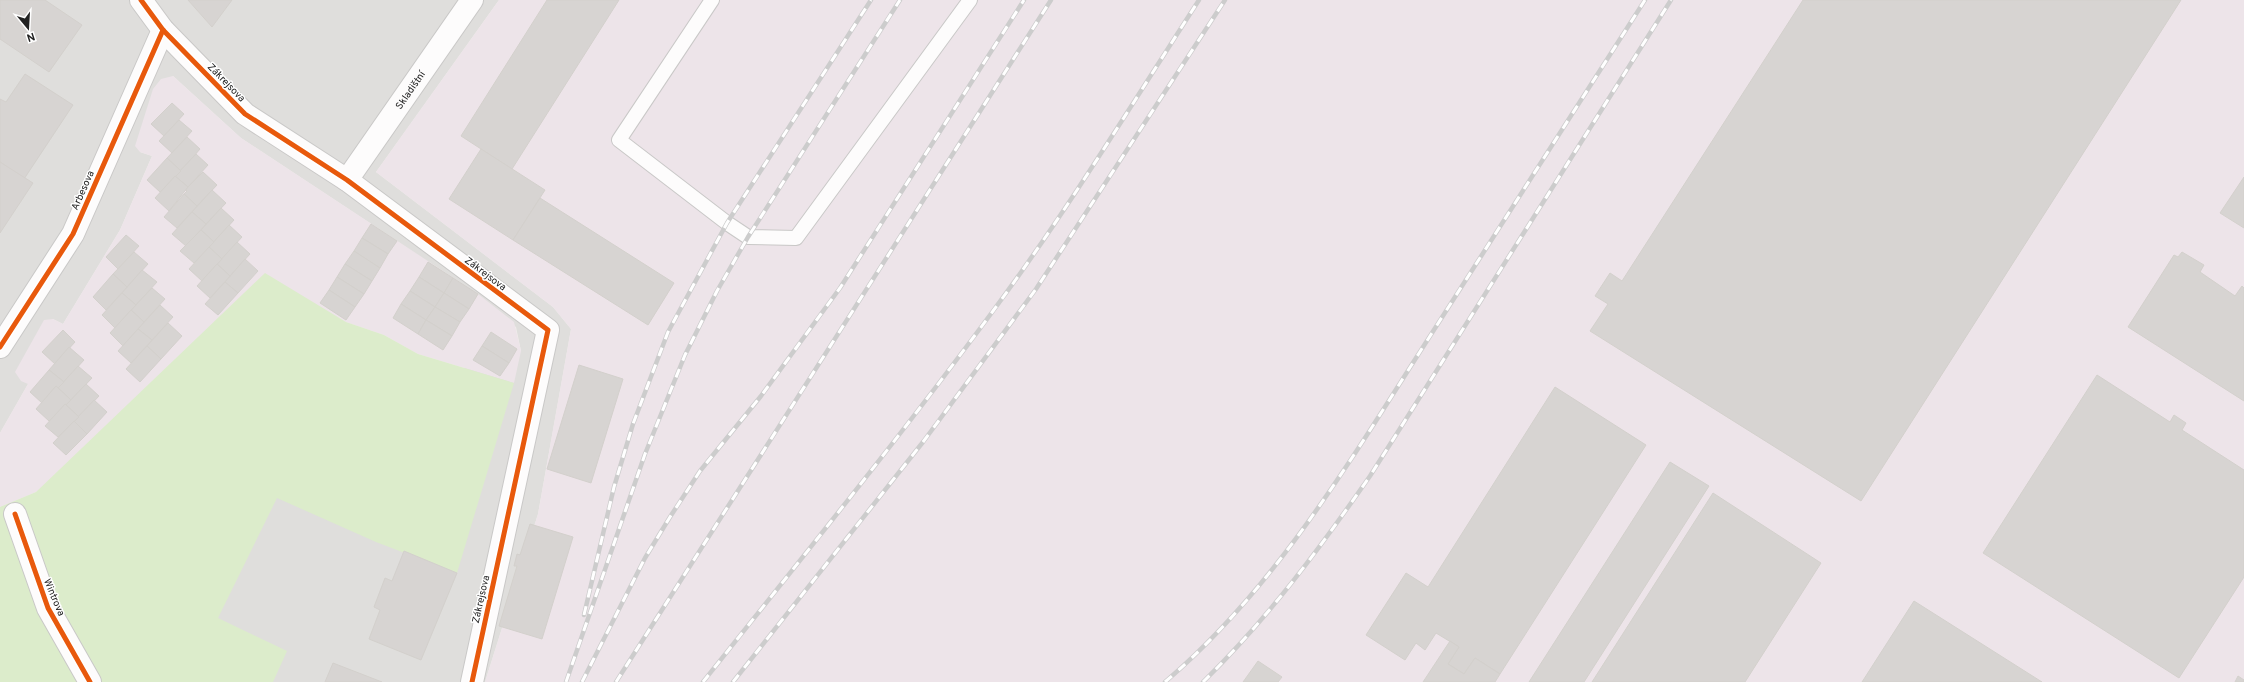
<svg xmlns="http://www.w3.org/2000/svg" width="2244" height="682" font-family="Overpass,sans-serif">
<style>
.residential{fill:#dfdedc}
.industrial{fill:#ede4e9}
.grass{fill:#dceccb}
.building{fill:#d7d4d2;stroke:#d3d0cc}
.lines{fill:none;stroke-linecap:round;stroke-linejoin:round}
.service-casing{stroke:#c9c8c7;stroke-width:16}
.minor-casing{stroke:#c9c8c7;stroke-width:24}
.service{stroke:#fdfcfc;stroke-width:14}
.minor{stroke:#fdfcfc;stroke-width:22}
.rail-casing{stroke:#ccc;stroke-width:4.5}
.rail{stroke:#fff;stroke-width:3;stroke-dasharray:9;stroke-linecap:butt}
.cycleway-casing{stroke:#fff;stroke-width:8}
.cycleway{stroke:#e8590c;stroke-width:5}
.labels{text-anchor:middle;stroke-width:3;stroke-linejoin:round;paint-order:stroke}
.street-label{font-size:10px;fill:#222;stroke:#fff}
</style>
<rect width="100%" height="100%" fill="#f0eeeb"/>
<!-- residential -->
<polygon class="residential" points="0,0 499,0 376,172 553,307 571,329 538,514 485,682 0,682 0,507 521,351 516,327 397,241 241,138 173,76 140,152 152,156 120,230 63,324 53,319 28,384 0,433"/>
<!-- industrial -->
<g class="industrial">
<polygon points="499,0 2244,0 2244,682 485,682 538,514 571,329 553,307 376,172"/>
<polygon points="173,76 241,138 478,294 514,322 521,351 514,383 418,354 384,335 346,322 319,307 36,492 0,507 0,433 28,384 21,381 15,372 44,320 53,319 63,324 120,230 152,156 140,152 135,146 153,89 161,79"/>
</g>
<!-- grass -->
<polygon class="grass" points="265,273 346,322 384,335 418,354 514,383 457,573 376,542 277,498 218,618 287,651 273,682 0,682 0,507 36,492"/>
<!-- building -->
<g class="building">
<polygon points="0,0 45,0 82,25 49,72 0,39"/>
<polygon points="188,0 232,0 212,27"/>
<polygon points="547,0 619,0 512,169 461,136"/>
<polygon points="1803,0 2181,0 1861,501 1590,331 1608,304 1595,296 1610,273 1622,281"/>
<polygon points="25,74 73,105 24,179 0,162 0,99 6,102"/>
<polygon points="172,103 184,114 164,136 151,124"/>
<polygon points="179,120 192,131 172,153 159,141"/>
<polygon points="187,137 200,149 181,171 167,158"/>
<polygon points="481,149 545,190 513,240 449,199"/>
<polygon points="196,154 208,165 188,187 175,176"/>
<polygon points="167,158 181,171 160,192 147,180"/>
<polygon points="0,162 33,183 0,233"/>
<polygon points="203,172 217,185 197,206 184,194 187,191 185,190"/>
<polygon points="175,176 188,187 169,211 155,198"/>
<polygon points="2244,177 2244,228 2220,213"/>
<polygon points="212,190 226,203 206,224 192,212"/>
<polygon points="184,194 197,206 177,228 164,217"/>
<polygon points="540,198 674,283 648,325 513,240"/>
<polygon points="221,208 234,220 214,242 201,230"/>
<polygon points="192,212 206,224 186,246 172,234"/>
<polygon points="371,224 397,241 388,254 362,238"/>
<polygon points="229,225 242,237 222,259 209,247"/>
<polygon points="201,230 214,242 194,263 180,251"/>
<polygon points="126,235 139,246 118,269 106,257"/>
<polygon points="362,238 388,254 380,268 354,251"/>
<polygon points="237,242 250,254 230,276 217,264"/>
<polygon points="209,247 222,259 202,281 189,269"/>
<polygon points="354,251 380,268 372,281 345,264"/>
<polygon points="134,252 148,264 127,287 113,274"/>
<polygon points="2182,252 2204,265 2200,272 2235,296 2242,286 2244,288 2244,401 2128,327 2174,255 2178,257"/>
<polygon points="245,259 258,271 238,293 225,282"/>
<polygon points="428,262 453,278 444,293 419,277"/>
<polygon points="217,264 230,276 210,298 197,286"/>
<polygon points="345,264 372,281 364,294 337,277"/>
<polygon points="142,270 157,282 136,305 122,293"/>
<polygon points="113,274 127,287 106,310 93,297"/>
<polygon points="337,277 364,294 355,307 329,290"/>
<polygon points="419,277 444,293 435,307 410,291"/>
<polygon points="453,278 478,294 469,309 444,293"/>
<polygon points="225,282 238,293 218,315 205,304"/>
<polygon points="152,288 165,299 144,322 131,310"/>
<polygon points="329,290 355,307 346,320 320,303"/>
<polygon points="410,291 435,307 426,320 401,304"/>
<polygon points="122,293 136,305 115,328 102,315"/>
<polygon points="444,293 469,309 460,322 435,307"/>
<polygon points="401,304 426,320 418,334 393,318"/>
<polygon points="160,305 173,317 152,340 138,329"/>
<polygon points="435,307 460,322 452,336 426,320"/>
<polygon points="131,310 144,322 123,346 110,333"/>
<polygon points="426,320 452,336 443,350 418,334"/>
<polygon points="168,323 182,336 161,359 147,346"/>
<polygon points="138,329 152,340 131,363 118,351"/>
<polygon points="63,330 75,342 55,364 42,352"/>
<polygon points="491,332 517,349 509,363 482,346"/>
<polygon points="147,346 161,359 140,382 126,369"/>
<polygon points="482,346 509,363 500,376 473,360"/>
<polygon points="69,347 84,360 64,382 49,370"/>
<polygon points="579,365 623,379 591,483 547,469"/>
<polygon points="78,366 92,378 71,400 58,388"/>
<polygon points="49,370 64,382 58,388 56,386 42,403 30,392"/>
<polygon points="2097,375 2170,422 2174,415 2186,423 2182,430 2244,470 2244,577 2179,678 1983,553"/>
<polygon points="86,384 99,396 79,417 66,405"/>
<polygon points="56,386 71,400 49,421 36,409"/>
<polygon points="1555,387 1646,445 1500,674 1475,658 1464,674 1448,664 1459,647 1436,633 1425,650 1416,643 1405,660 1366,635 1406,573 1428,587"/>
<polygon points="94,400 107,412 87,434 74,421"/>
<polygon points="65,404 79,417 58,437 45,426"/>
<polygon points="74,421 87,434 66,455 53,443"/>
<polygon points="1670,462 1709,486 1584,682 1529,682"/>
<polygon points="1713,493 1821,563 1745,682 1592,682"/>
<polygon points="530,524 573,537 542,639 499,626 517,566 514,566 517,554 520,555"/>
<polygon points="404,551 457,573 421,660 369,639 380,610 374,607 385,578 392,581"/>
<polygon points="1914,601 2042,682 1862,682"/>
<polygon points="1450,641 1459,647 1448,664 1464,674 1475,658 1500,674 1495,682 1423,682"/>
<polygon points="1258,661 1282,677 1278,682 1243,682"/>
<polygon points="333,663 382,682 325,682"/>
<polygon points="2238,676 2244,680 2244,682 2235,682"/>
</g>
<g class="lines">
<defs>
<polyline id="service" points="712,0 619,140 727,223 748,237 796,238 970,0"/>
<g id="minor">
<polyline points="141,0 163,30 245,114 347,180 548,330 472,682"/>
<path id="s1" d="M347 180 472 0"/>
<polyline points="0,347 73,234 163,30"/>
<polyline points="15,514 48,608 90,682"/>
</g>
</defs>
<!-- service casing -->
<use href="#service" class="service-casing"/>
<!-- minor casing -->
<use href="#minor" class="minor-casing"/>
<!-- service -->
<use href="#service" class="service"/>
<!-- minor -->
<use href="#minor" class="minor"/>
<defs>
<g id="rail">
<polyline points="584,615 614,487 633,424 668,332 727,223 871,0"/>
<polyline points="566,682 645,454 685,355 717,291 748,237 900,0"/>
<polyline points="582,682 645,558 670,517 700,471 761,396 840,288 1024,0"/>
<polyline points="616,682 1051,0"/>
<path d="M703 682C801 559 900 437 993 311 1067 211 1132 104 1199 0"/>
<polyline points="733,682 923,442 1036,289 1225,0"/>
<path d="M1165 682C1274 589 1347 466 1423 347 1497 231 1571 116 1645 0"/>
<path d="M1203 682C1268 618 1318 551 1370 476L1671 0"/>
</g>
</defs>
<!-- rail casing -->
<use href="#rail" class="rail-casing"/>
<!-- rail -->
<use href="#rail" class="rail"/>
<defs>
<g id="cycleway">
<polyline points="141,0 163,30 245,114 347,180 548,330 472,682"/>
<polyline points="0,347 73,234 163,30"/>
<polyline points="15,514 48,608 90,682"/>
</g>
</defs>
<!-- cycleway casing -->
<use href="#cycleway" class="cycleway-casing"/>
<!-- cycleway -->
<use href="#cycleway" class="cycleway"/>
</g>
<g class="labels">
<!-- street labels -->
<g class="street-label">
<text transform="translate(227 82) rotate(46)" y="4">Zákrejsova</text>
<text dy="4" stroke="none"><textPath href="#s1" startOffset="110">Skladištní</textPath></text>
<text transform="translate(82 190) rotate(-66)" y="4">Arbesova</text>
<text transform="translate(486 273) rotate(37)" y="4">Zákrejsova</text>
<text transform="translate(55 597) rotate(67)" y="4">Wintrova</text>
<text transform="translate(480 599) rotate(-77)" y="4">Zákrejsova</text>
</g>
</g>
<!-- north arrow -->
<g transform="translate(28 28) rotate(162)" stroke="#ffffff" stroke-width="3" paint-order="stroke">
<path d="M0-3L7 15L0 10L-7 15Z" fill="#222222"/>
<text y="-6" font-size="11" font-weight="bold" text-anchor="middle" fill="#222222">N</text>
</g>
</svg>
